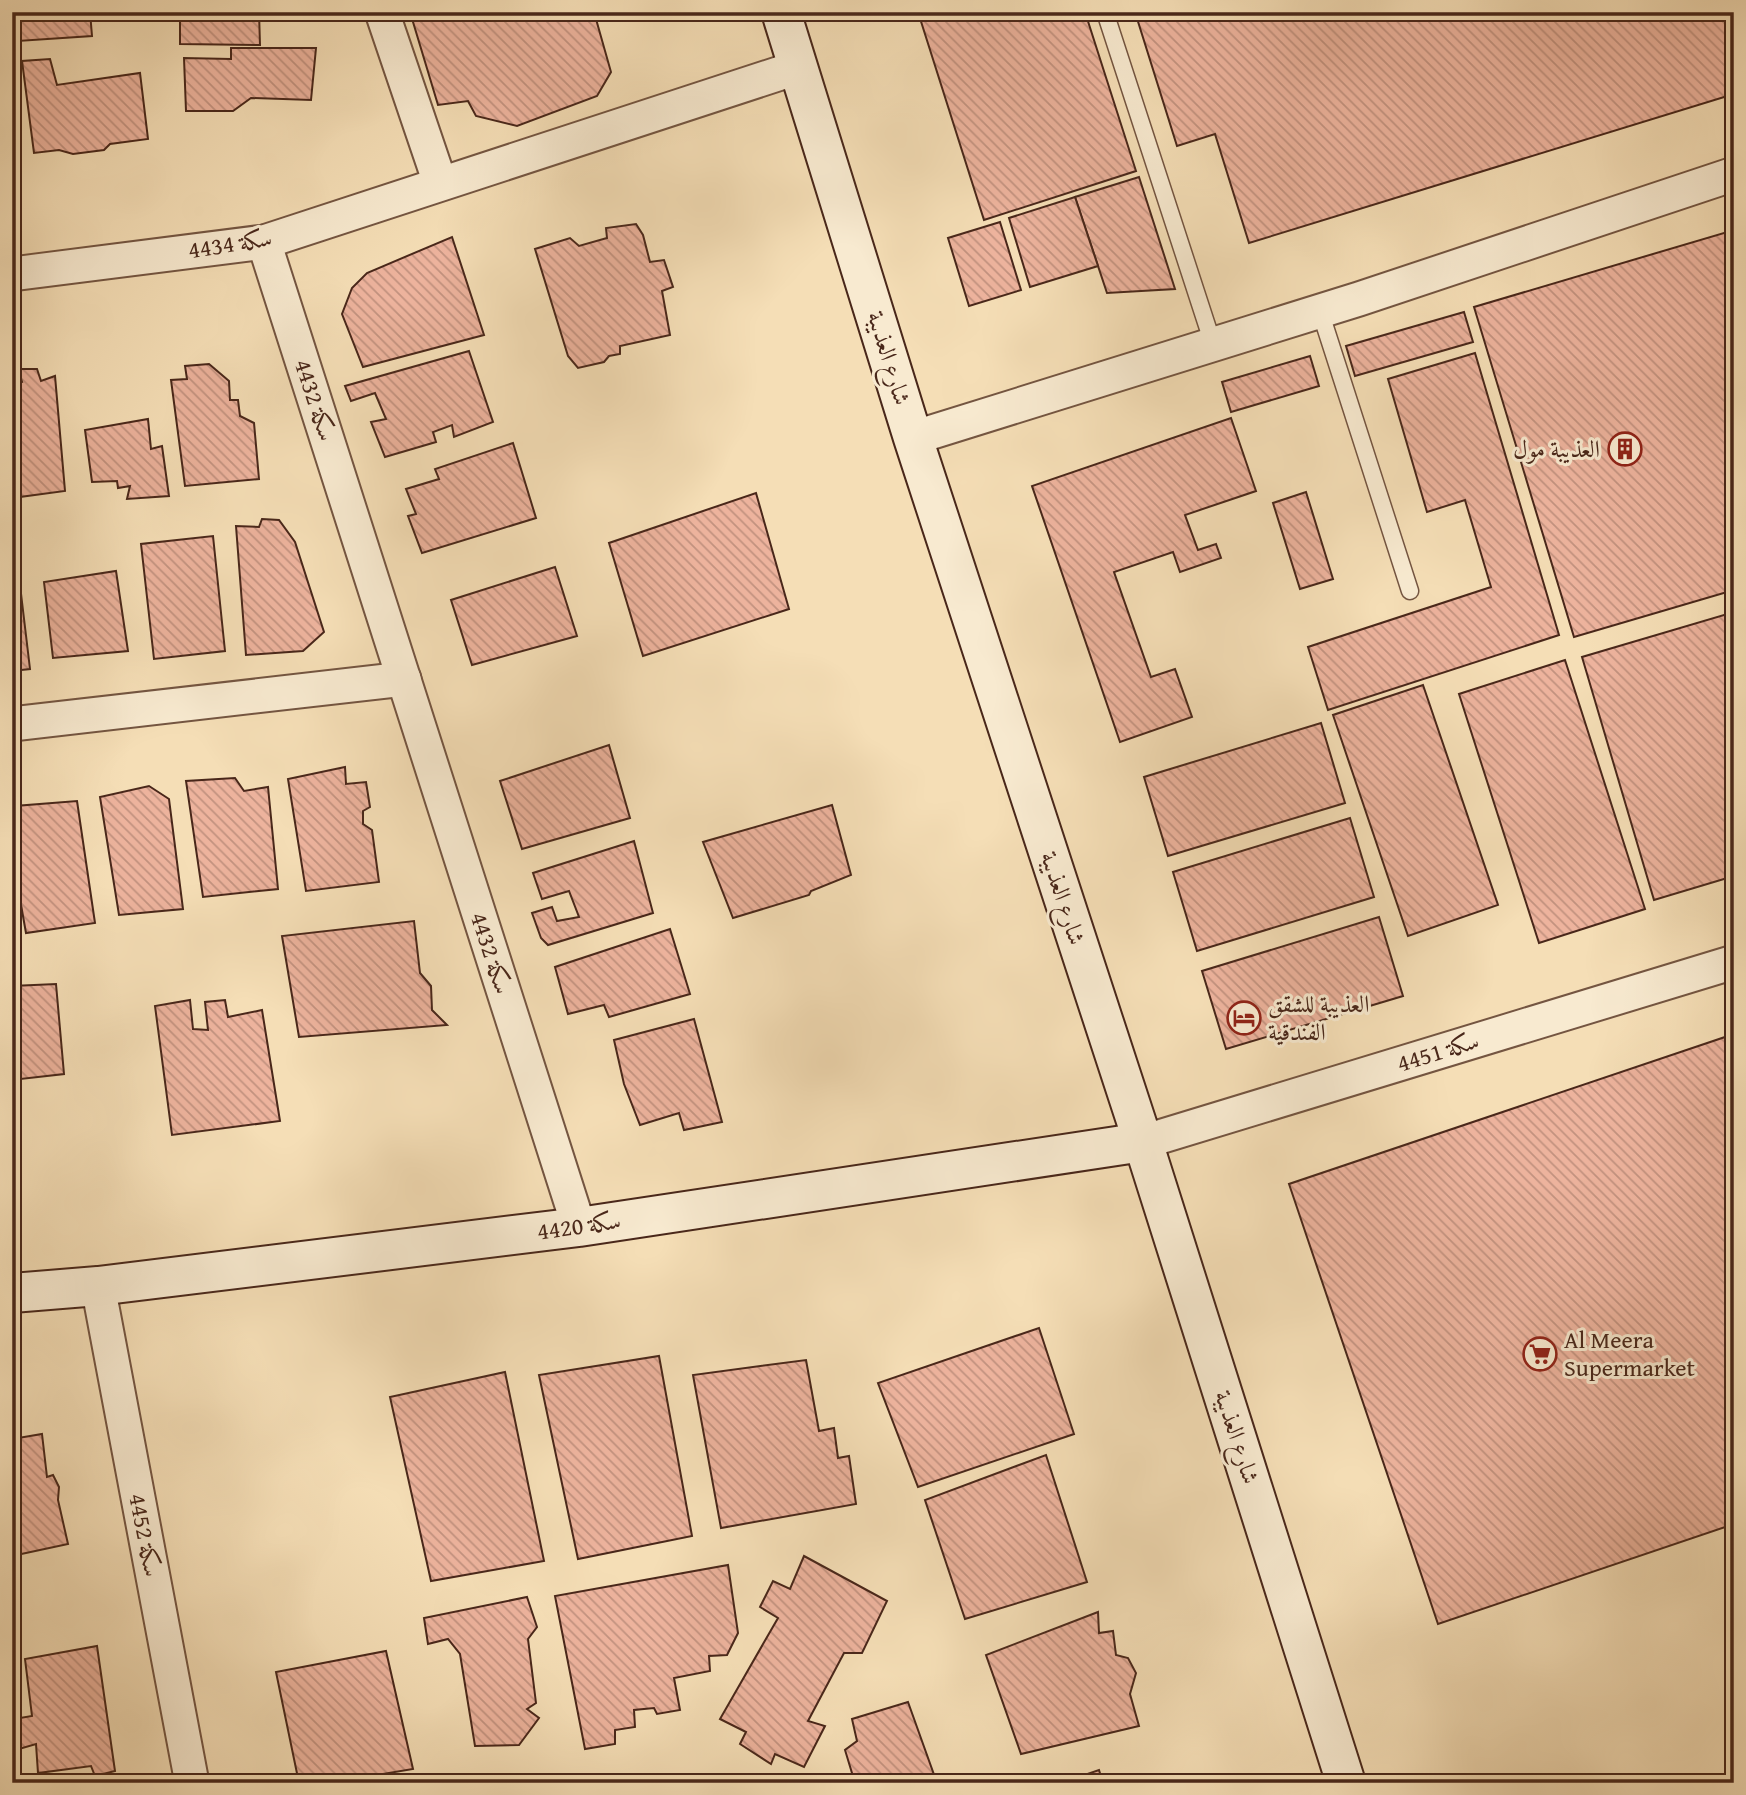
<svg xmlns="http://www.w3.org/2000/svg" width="1746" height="1795" font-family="'Gentium Book Plus',Amiri,serif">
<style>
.building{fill:url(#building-back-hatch);stroke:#49271a;stroke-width:2}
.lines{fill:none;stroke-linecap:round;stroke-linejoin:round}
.lane-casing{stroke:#745541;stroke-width:19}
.street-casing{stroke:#745541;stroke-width:37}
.secondary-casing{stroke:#49271a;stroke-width:42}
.lane{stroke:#f8ead0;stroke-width:16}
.street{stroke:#f8ead0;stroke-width:33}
.secondary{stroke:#f8ead0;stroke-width:38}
.labels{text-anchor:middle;stroke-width:6;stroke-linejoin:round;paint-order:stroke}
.street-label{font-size:24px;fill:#49271a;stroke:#f8ead0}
.poi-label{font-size:24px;fill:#49271a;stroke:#f8ead0;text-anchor:start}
</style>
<defs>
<pattern id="building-back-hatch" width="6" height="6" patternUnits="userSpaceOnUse" patternTransform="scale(1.75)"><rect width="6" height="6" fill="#edb39d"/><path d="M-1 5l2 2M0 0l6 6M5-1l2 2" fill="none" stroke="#c2927f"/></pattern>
</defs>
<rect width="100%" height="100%" fill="#f5deb6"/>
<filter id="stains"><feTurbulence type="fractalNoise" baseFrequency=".00286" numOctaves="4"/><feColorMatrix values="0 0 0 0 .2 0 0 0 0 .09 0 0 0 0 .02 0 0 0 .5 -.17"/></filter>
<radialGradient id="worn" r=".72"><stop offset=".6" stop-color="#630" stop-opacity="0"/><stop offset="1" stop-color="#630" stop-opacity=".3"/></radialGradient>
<!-- building -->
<g class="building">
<polygon points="17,12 90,12 92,36 18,41"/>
<polygon points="180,12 259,12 260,45 180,44"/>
<polygon points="410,12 594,12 611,72 597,96 517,126 476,116 468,101 438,105"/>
<polygon points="918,12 1085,12 1136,171 984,220"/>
<polygon points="1135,12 1724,12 1734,42 1734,94 1249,243 1215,134 1177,146"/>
<polygon points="231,48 316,48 311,100 251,98 233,111 186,111 184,58 231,59"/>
<polygon points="50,59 57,85 140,73 148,139 110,144 104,150 73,154 59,150 34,153 22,61"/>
<polygon points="1139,177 1175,289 1107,293 1075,197"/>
<polygon points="1075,197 1098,266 1030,287 1009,218"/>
<polygon points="1000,222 1021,290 969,306 948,238"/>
<polygon points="636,224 643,235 650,262 664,260 673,287 662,291 670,335 620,346 620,354 609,356 604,362 578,368 568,356 535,249 570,238 579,246 607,238 606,228"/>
<polygon points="1734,230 1734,590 1574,637 1474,307"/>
<polygon points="452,237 484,335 363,367 342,314 352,288 367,273"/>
<polygon points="1464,312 1473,342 1355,376 1346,346"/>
<polygon points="469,351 493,422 454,437 452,425 433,432 436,442 385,457 371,422 386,419 375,393 351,401 345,386"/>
<polygon points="1475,353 1559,635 1328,710 1308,647 1491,587 1465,500 1427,512 1388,379"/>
<polygon points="1310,356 1319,386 1231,412 1222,382"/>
<polygon points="209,364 229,381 230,400 238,400 240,416 254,423 259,479 185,486 171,380 187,379 185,366"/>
<polygon points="18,369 37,369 41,381 55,376 65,491 12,498 12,383 22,382"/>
<polygon points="1231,418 1256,491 1185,515 1198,550 1216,544 1221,558 1180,572 1173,552 1114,572 1151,677 1175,669 1192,717 1120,742 1032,486"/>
<polygon points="148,419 151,449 162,446 169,496 127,499 130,486 118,488 117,481 92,482 85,430"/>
<polygon points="513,443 536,518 422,553 408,516 416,514 406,489 439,479 435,469"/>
<polygon points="1306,492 1333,579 1300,589 1273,503"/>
<polygon points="756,493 789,609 643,656 609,543"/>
<polygon points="262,519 279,520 295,542 324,632 303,651 246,655 236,526 259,527"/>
<polygon points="213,536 225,651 154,659 141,544"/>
<polygon points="17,560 30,669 12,671 12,561"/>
<polygon points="555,567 577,636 472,665 451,600"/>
<polygon points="116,571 128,651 53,658 44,582"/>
<polygon points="1734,612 1734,876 1654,900 1582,657"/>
<polygon points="1565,660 1645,909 1539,943 1459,694"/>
<polygon points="1423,685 1498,905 1408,936 1333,715"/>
<polygon points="1321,723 1345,803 1168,856 1144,777"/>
<polygon points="609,745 630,818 522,849 500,781"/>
<polygon points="345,767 346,784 366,782 370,807 363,811 363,824 372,830 379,882 306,891 288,779"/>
<polygon points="235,778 244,791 268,787 278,889 203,897 186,781"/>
<polygon points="149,786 169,799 183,909 119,915 100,797"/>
<polygon points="77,801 95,923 26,933 12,854 12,837 19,832 15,806"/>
<polygon points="832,805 851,875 811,891 809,895 733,918 703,842"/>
<polygon points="1350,818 1374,897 1197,951 1173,872"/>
<polygon points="634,841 653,913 548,945 541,938 532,913 552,907 557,921 579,917 569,891 542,899 533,873"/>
<polygon points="1379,917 1403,996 1226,1049 1202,971"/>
<polygon points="414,921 420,973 431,986 432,1010 447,1025 299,1037 282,936"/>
<polygon points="670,929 690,994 609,1017 604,1005 568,1014 555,967"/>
<polygon points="56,984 64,1074 12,1080 12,986"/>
<polygon points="190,1000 193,1029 208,1030 205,1002 225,1000 228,1017 262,1010 280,1121 172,1135 155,1006"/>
<polygon points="694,1019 722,1122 684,1130 679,1113 640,1125 624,1084 614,1040"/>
<polygon points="1734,1034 1734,1524 1438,1624 1289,1184"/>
<polygon points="1039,1328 1074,1434 918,1487 878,1383"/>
<polygon points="659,1356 692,1536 578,1559 539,1375"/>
<polygon points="806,1360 819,1431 834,1428 838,1458 849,1456 856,1504 721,1528 693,1375"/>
<polygon points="505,1372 544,1561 431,1581 390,1397"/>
<polygon points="42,1434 47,1477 53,1475 59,1487 58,1500 68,1544 12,1556 12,1439"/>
<polygon points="1046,1455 1087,1582 965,1619 925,1500"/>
<polygon points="804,1556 887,1601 862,1653 844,1653 808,1721 825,1726 804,1767 775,1754 771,1764 740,1744 746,1732 720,1719 778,1618 760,1607 773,1581 790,1589"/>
<polygon points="728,1565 738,1633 727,1655 709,1656 710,1671 674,1678 680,1710 657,1714 654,1708 634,1710 635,1727 615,1730 615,1744 585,1749 555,1596"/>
<polygon points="527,1597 537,1627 528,1639 536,1703 527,1709 539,1718 519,1745 475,1746 460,1654 448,1639 428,1644 424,1618"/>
<polygon points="1098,1612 1099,1633 1113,1631 1116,1655 1128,1658 1136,1673 1130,1694 1139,1726 1021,1754 986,1655"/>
<polygon points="97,1646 115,1771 95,1776 91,1766 38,1773 36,1744 19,1749 14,1719 32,1716 25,1659"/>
<polygon points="386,1651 413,1769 329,1783 299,1783 276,1672"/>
<polygon points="908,1702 937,1783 855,1783 845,1750 857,1741 852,1719"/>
<polygon points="1099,1770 1103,1783 1061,1783"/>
</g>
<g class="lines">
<defs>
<g id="lane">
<polyline points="1105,12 1213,344"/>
<polyline points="1320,311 1410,591"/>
</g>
<g id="street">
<polyline points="382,12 440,183"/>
<polyline points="264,242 579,1227"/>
<polyline points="12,274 264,242 799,67"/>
<polyline points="913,438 1359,299 1734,174"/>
<polyline points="12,724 404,679"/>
<polyline points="1143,1142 1734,962"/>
<polyline points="98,1286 192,1783"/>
</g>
<g id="secondary">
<polyline points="781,12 913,438 1143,1142 1346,1783"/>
<polyline points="12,1293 98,1286 579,1227 1143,1142"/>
</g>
</defs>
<!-- lane casing -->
<use href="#lane" class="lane-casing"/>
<!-- street casing -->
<use href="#street" class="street-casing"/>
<!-- secondary casing -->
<use href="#secondary" class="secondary-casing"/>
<!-- lane -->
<use href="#lane" class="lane"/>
<!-- street -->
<use href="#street" class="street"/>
<!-- secondary -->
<use href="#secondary" class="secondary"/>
</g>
<!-- icons -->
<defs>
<symbol id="building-ring" viewBox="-11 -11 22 22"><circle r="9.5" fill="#f8ead0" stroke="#8f2418" stroke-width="1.5"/><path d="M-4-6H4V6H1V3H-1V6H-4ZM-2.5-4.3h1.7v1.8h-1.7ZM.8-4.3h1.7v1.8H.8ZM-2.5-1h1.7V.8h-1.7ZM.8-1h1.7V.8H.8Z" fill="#8f2418"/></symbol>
<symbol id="hotel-ring" viewBox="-11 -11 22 22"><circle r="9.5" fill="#f8ead0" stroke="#8f2418" stroke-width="1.5"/><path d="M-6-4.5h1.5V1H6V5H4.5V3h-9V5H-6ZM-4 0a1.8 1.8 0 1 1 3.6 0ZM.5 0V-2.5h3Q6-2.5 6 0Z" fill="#8f2418"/></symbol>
<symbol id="supermarket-ring" viewBox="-11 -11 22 22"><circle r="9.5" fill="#f8ead0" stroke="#8f2418" stroke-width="1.5"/><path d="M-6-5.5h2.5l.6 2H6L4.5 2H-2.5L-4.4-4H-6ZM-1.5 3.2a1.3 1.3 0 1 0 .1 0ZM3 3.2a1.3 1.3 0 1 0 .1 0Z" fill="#8f2418"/></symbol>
</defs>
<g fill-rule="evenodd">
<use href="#building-ring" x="1606" y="430" width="38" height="38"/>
<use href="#hotel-ring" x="1225" y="999" width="38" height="38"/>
<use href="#supermarket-ring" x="1521" y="1335" width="38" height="38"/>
</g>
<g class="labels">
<!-- street labels -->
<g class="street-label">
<text transform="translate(230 244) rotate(-9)" y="8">سكة 4434</text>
<text transform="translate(889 358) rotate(73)" y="8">شارع العذيبة</text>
<text transform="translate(315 400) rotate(72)" y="8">سكة 4432</text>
<text transform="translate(1063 898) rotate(72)" y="8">شارع العذيبة</text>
<text transform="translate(491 953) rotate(72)" y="8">سكة 4432</text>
<text transform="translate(1438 1052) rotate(-17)" y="8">سكة 4451</text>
<text transform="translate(579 1226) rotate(-8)" y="8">سكة 4420</text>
<text transform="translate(1237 1437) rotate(72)" y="8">شارع العذيبة</text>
<text transform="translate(145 1535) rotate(79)" y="8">سكة 4452</text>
</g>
<!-- poi labels -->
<g class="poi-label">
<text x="1600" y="457" text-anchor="end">العذيبة مول</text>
<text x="1268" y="1012">العذيبة للشقق<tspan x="1268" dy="28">الفندقية</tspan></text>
<text x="1564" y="1348">Al Meera<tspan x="1564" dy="28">Supermarket</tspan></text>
</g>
</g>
<!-- margin -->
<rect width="1746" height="1795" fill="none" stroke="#f5deb6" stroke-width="42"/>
<rect x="14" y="14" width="1718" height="1767" fill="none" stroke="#49271a" stroke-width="3.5"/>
<rect x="21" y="21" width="1704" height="1753" fill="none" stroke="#49271a" stroke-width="2"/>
<rect width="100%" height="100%" filter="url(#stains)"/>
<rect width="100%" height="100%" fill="url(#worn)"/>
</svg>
